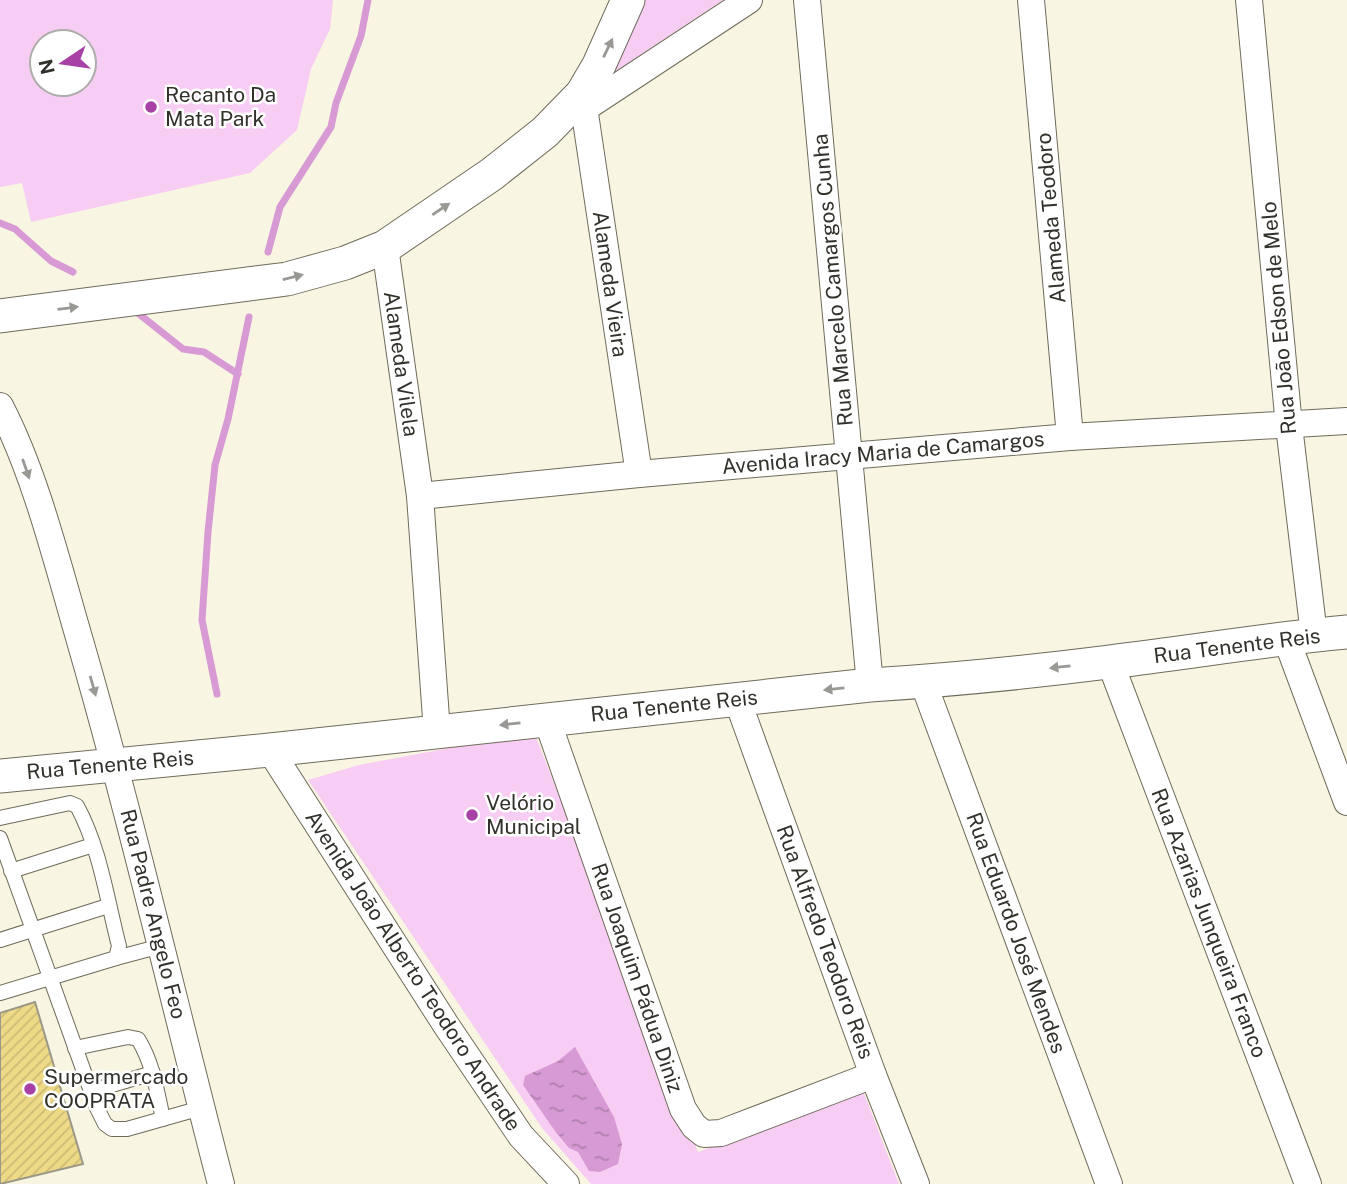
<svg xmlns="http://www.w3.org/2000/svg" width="1347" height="1184" font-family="'Public Sans',sans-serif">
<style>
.park{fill:#f7cdf4;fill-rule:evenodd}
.water{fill:url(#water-ripples)}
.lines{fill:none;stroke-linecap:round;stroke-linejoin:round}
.stream{stroke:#d79ad4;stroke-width:7}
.building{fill:url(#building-hatch);stroke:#9c9887;stroke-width:2}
.service-casing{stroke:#6f6b5b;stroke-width:16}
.minor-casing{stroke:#6f6b5b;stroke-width:28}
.tertiary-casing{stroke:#6f6b5b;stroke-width:35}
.service{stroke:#fff;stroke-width:14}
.minor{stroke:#fff;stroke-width:26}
.tertiary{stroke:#fff;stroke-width:33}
.oneway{fill:#999895}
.poi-dot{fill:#a741a5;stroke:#fff;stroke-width:2.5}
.labels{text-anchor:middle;stroke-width:5;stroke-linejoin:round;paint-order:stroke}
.poi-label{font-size:21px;fill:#33312b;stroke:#fff;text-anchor:start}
.street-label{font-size:21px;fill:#33312b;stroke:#fff}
</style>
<defs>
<pattern id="water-ripples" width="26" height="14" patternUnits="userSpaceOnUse" patternTransform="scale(1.75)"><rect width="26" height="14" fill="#d79ad4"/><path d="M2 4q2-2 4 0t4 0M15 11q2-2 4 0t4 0" fill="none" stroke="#af7eac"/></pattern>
<pattern id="building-hatch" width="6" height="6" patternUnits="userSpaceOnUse" patternTransform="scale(1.75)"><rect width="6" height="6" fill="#eed987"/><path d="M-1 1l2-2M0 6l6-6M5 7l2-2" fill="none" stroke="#cdbb75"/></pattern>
</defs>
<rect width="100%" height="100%" fill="#f9f5e3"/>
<!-- park -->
<g class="park">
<path d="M0 0H333L330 29 311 69 297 130 250 173 31 222 22 183 0 187ZM42 42H84V84H42Z"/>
<polygon points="642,0 723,0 614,72"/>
<polygon points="534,732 698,1152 863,1091 899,1184 591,1184 542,1128 308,780 359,765"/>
</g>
<!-- water -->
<polygon class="water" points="575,1047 614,1117 622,1144 618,1164 600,1172 589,1171 578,1152 569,1148 555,1131 523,1085 525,1076 558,1061"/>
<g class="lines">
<!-- stream -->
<g class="stream">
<polyline points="0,223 15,229 51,261 73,272"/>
<polyline points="268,252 280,207 331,127 336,103 361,36 368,0"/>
<polyline points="134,310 183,349 204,352 238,374"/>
<polyline points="217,694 202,620 208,532 215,465 228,419 249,317"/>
</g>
</g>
<!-- building -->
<polygon class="building" points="35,1002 83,1164 0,1184 0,1013"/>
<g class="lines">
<defs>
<g id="service">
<path d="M0 818 70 803 77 806C100 848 107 900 119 946L116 958 0 993"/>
<polyline points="0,838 97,1108 105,1124 112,1129 127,1129 201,1108"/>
<polyline points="11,871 93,845"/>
<polyline points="0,940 108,906"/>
<polyline points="116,958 161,946"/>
<path d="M75 1048 128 1037 138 1039C153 1063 157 1091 163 1119"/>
<polyline points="91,1091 153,1073"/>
</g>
<g id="minor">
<polyline points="807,0 870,685"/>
<polyline points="1031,0 1070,437"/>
<polyline points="1249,0 1289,426 1314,635"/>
<polyline points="582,94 639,474"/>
<polyline points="585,108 749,0"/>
<polyline points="385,247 420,496 437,732"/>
<path d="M0 406C36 475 58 566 80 641 132 821 174 1003 221 1184"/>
<polyline points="420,496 639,474 1070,437 1347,421"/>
<polyline points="1286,638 1347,802"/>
<polyline points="1110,662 1308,1184"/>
<polyline points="923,682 1109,1184"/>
<polyline points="737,699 873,1075 916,1184"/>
<polyline points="547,720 683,1109 694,1126 704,1134 721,1133 873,1075"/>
<polyline points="270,750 446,1025 521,1136 566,1184"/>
</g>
<g id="tertiary">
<polyline points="0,316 287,279 345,263 385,247 492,174 545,132 582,94 599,65 628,0"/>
<path d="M0 776 270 750 870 685C950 680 1030 672 1109 662 1188 653 1267 639 1347 632"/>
</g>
</defs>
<!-- service casing -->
<use href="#service" class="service-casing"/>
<!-- minor casing -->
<use href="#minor" class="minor-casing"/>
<!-- tertiary casing -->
<use href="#tertiary" class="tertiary-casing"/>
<!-- service -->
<use href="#service" class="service"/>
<!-- minor -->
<use href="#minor" class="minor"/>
<!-- tertiary -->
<use href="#tertiary" class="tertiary"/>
</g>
<!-- one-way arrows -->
<defs><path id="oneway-solid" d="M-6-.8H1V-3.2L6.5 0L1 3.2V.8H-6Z" transform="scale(1.75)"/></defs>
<g class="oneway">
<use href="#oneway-solid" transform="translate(608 48) rotate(-64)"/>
<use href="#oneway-solid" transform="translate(441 209) rotate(-34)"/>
<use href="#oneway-solid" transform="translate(293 277) rotate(-14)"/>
<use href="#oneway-solid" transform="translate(68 308) rotate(-7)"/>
<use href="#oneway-solid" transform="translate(26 469) rotate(71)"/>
<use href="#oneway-solid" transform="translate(1060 667) rotate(174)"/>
<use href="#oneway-solid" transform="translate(93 686) rotate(74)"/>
<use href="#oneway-solid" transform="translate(834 689) rotate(174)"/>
<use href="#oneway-solid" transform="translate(510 724) rotate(174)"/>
</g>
<!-- markers -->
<g class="poi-dot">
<circle cx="151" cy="107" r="7"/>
<circle cx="472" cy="815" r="7"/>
<circle cx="30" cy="1089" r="7"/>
</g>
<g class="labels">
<!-- poi labels -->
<g class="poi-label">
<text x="165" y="102">Recanto Da<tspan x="165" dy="24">Mata Park</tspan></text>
<text x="486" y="810">Velório<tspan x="486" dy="24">Municipal</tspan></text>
<text x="44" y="1084">Supermercado<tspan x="44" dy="24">COOPRATA</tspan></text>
</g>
<!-- street labels -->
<g class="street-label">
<text transform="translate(1051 218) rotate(-95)" y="7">Alameda Teodoro</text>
<text transform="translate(833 280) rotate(-95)" y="7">Rua Marcelo Camargos Cunha</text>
<text transform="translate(610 284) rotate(82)" y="7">Alameda Vieira</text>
<text transform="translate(1279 318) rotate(-95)" y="7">Rua João Edson de Melo</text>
<text transform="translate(401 364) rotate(82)" y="7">Alameda Vilela</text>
<text transform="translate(883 453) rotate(-5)" y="7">Avenida Iracy Maria de Camargos</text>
<text transform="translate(1237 646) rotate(-7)" y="7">Rua Tenente Reis</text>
<text transform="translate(674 706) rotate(-6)" y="7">Rua Tenente Reis</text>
<text transform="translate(110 765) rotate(-5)" y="7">Rua Tenente Reis</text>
<text transform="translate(153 914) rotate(76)" y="7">Rua Padre Angelo Feo</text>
<text transform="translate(1209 923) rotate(69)" y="7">Rua Azarias Junqueira Franco</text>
<text transform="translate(1016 933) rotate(70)" y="7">Rua Eduardo José Mendes</text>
<text transform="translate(825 942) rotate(70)" y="7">Rua Alfredo Teodoro Reis</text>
<text transform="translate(413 971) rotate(57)" y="7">Avenida João Alberto Teodoro Andrade</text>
<text transform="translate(637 978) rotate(71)" y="7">Rua Joaquim Pádua Diniz</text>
</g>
</g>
<!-- north arrow -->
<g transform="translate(63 63) rotate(257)"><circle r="33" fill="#ffffff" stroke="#adadaa" stroke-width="2"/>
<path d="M0-5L12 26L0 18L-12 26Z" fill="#a741a5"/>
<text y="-10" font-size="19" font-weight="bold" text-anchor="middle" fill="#33312b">N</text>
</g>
</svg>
